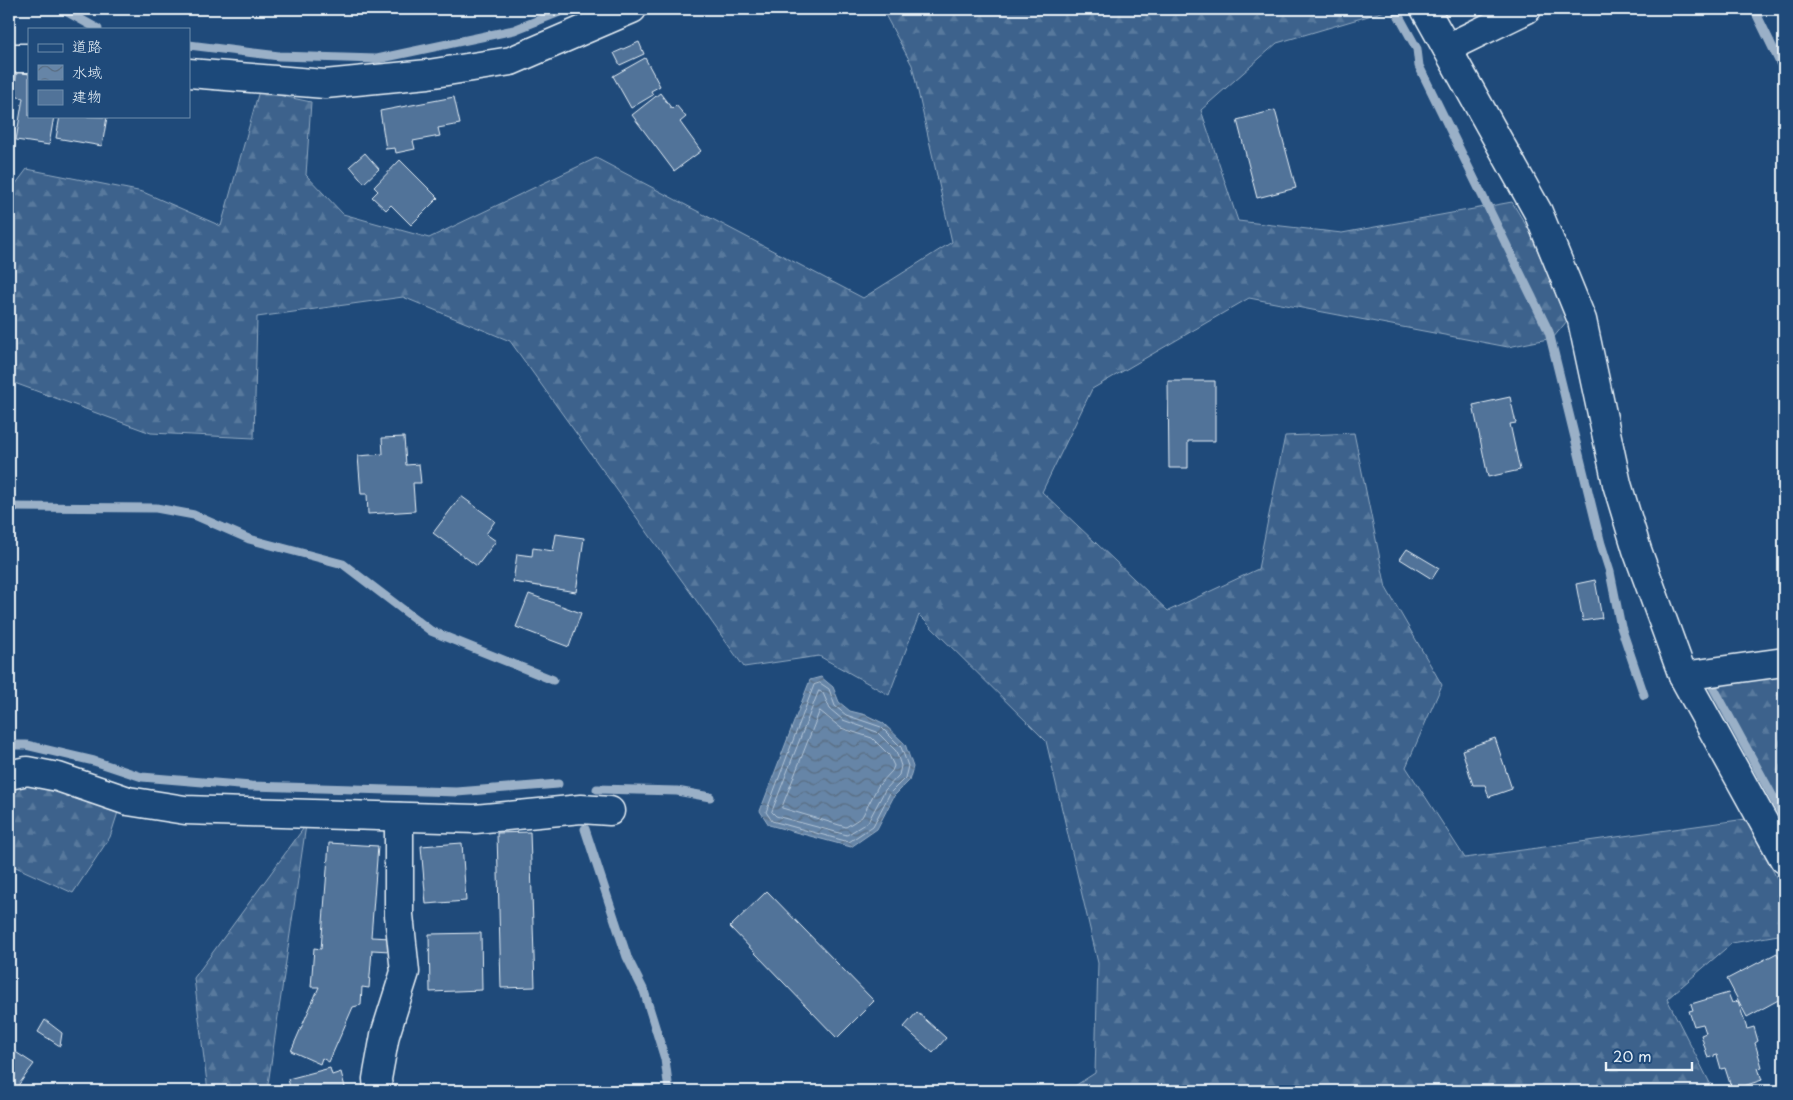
<svg xmlns="http://www.w3.org/2000/svg" width="1793" height="1100" font-family="'Playpen Sans','Klee One',sans-serif">
<style>
.forest{fill:url(#forest-firs);stroke:#92aac2}
.water{fill:url(#water-waves);stroke:#9ab0c7}
.lines{fill:none;stroke-linecap:round;stroke-linejoin:round}
.shore{stroke:#b4c6d8;stroke-width:1}
.stream{stroke:#9ab0c7;stroke-width:9}
.building{fill:#517399;stroke:#e8f1f8}
.minor-casing{stroke:#e8f1f8;stroke-width:31}
.minor{stroke:#1f4a7a;stroke-width:28}
</style>
<defs>
<pattern id="forest-firs" width="22" height="20" patternUnits="userSpaceOnUse" patternTransform="scale(1.25)"><rect width="22" height="20" fill="#3c628c"/><path d="M5 1l3.5 6h-7zM16 11l3.5 6h-7z" fill="#58799d"/></pattern>
<pattern id="water-waves" width="16" height="10" patternUnits="userSpaceOnUse" patternTransform="scale(1.25)"><rect width="16" height="10" fill="#6685a7"/><path d="M0 5q4-4 8 0t8 0" fill="none" stroke="#596d82"/></pattern>
</defs>
<rect width="100%" height="100%" fill="#1f4a7a"/>
<filter id="ink" filterUnits="userSpaceOnUse"><feTurbulence type="fractalNoise" baseFrequency=".02" numOctaves="2"/><feDisplacementMap in="SourceGraphic" scale="10" xChannelSelector="R" yChannelSelector="G"/><feConvolveMatrix kernelMatrix="1 2 1 2 8 2 1 2 1" color-interpolation-filters="sRGB"/></filter>
<g filter="url(#ink)">
<!-- forest -->
<g class="forest">
<polygon points="882,9 1392,9 1277,43 1201,110 1238,221 1342,233 1512,202 1530,232 1567,321 1553,338 1508,347 1249,298 1092,389 1042,492 1168,611 1258,569 1285,436 1354,433 1386,588 1442,685 1406,767 1465,858 1746,819 1784,892 1784,934 1732,943 1667,999 1714,1091 1067,1091 1095,1073 1098,963 1046,741 919,615 889,695 819,656 744,667 510,341 403,297 257,317 254,438 151,433 9,381 9,193 27,169 143,192 221,226 259,91 311,102 306,175 343,214 429,238 596,158 863,298 952,242 912,65"/>
<polygon points="1784,669 1784,837 1701,687"/>
<polygon points="9,783 56,783 119,809 110,837 73,893 9,864"/>
<polygon points="306,825 267,1091 208,1091 194,978"/>
</g>
<!-- water -->
<polygon class="water" points="821,677 833,687 839,702 850,711 866,715 883,723 905,744 913,767 909,781 894,796 877,829 851,847 769,825 760,811 810,680"/>
<g class="lines">
<!-- shore -->
<g class="shore">
<polygon points="820,683 829,689 835,706 846,715 881,727 901,747 908,766 905,778 890,793 873,826 849,842 772,821 766,812 814,685"/>
<polygon points="819,691 823,693 830,709 843,720 877,732 896,751 901,766 899,775 885,790 868,822 847,835 776,816 772,812"/>
<polygon points="820,711 841,728 872,738 889,755 894,766 892,771 878,786 862,817 846,827 782,808"/>
</g>
<!-- stream -->
<g class="stream">
<polyline points="62,9 98,29"/>
<polyline points="1395,9 1417,49 1419,66 1549,332 1601,544 1610,572 1621,627 1644,695"/>
<polyline points="1754,9 1784,71"/>
<polyline points="189,45 279,56 377,59 514,30 567,9"/>
<polyline points="9,507 156,508 194,515 249,539 343,564 431,631 553,680"/>
<polyline points="1718,682 1711,683 1784,817"/>
<polyline points="9,745 26,745 94,761 142,777 251,786 457,792 558,784"/>
<polyline points="597,789 677,791 710,797"/>
<polyline points="585,829 627,957 644,991 665,1059 669,1091"/>
</g>
</g>
<!-- building -->
<g class="building">
<polygon points="639,42 644,54 620,65 614,53"/>
<polygon points="645,58 660,86 651,91 653,95 631,108 613,76"/>
<polygon points="17,72 29,74 29,116 54,116 49,145 16,140 23,98 13,96"/>
<polygon points="660,93 672,109 676,105 686,117 680,122 701,151 674,171 632,115"/>
<polygon points="454,97 460,124 438,128 440,136 413,141 415,149 396,153 395,148 386,149 380,111"/>
<polygon points="1275,110 1296,188 1257,198 1237,120"/>
<polygon points="60,116 107,117 102,146 56,138"/>
<polygon points="365,153 379,169 364,183 350,166"/>
<polygon points="400,160 438,198 411,225 391,205 386,210 372,197 378,191 374,187"/>
<polygon points="1168,381 1215,381 1215,441 1188,441 1188,468 1169,468"/>
<polygon points="1510,397 1516,423 1510,424 1520,470 1488,477 1473,405"/>
<polygon points="404,437 406,465 419,464 421,483 413,483 415,511 368,514 367,494 361,494 358,456 383,454 382,438"/>
<polygon points="461,496 495,521 486,534 496,541 477,566 433,533"/>
<polygon points="556,534 584,538 576,592 513,582 517,554 532,556 533,548 553,551"/>
<polygon points="1407,549 1439,568 1432,579 1400,559"/>
<polygon points="1595,580 1602,618 1583,621 1576,584"/>
<polygon points="529,594 581,613 569,647 516,627"/>
<polygon points="1495,738 1512,789 1489,797 1485,785 1473,785 1462,750"/>
<polygon points="530,832 535,987 501,988 497,833"/>
<polygon points="329,843 378,846 371,937 391,938 390,951 372,950 369,988 362,987 361,1005 353,1007 329,1062 322,1058 320,1064 291,1051 319,987 311,987 314,948 321,949"/>
<polygon points="462,843 466,901 426,904 421,846"/>
<polygon points="767,891 874,1001 837,1038 730,927"/>
<polygon points="481,933 482,990 430,992 429,934"/>
<polygon points="1777,953 1784,966 1784,997 1747,1017 1727,979"/>
<polygon points="1728,993 1732,1003 1738,1001 1747,1029 1754,1027 1758,1041 1755,1043 1762,1067 1758,1068 1762,1080 1732,1090 1725,1068 1721,1069 1717,1055 1708,1058 1701,1035 1706,1033 1703,1024 1694,1026 1689,1011 1693,1010 1691,1004"/>
<polygon points="917,1012 946,1038 933,1053 904,1027"/>
<polygon points="45,1020 62,1033 60,1046 38,1032"/>
<polygon points="11,1049 34,1064 14,1091 9,1091"/>
<polygon points="330,1068 332,1075 341,1072 346,1091 291,1091 288,1079"/>
</g>
<g class="lines">
<defs>
<g id="minor">
<polyline points="1425,9 1538,212 1582,320 1617,484 1637,550 1683,676 1784,859"/>
<polyline points="1447,48 1527,9"/>
<polyline points="9,58 29,58"/>
<polyline points="189,73 325,84 428,74 511,61 632,9"/>
<polyline points="1683,676 1784,662"/>
<polyline points="9,775 27,771 58,777 128,801 185,810 475,819 581,809 610,811"/>
<polyline points="378,1091 377,1079 385,1035 405,972 399,915 399,817"/>
</g>
</defs>
<!-- minor casing -->
<use href="#minor" class="minor-casing"/>
<!-- minor -->
<use href="#minor" class="minor"/>
</g>
</g>
<!-- margin -->
<rect width="1793" height="1100" fill="none" stroke="#1f4a7a" stroke-width="30"/>
<rect x="15" y="15" width="1763" height="1070" fill="none" stroke="#e8f1f8" stroke-width="2" filter="url(#ink)"/>
<!-- legend -->
<rect x="28" y="28" width="162" height="90" fill="#1f4a7a" stroke="#6f8dac"/>
<rect x="38" y="44" width="25" height="8" fill="#1f4a7a" stroke="#6f8dac"/>
<text x="72" y="52" font-size="15" fill="#e8f1f8">道路</text>
<rect x="38" y="65" width="25" height="15" fill="url(#water-waves)" stroke="#6f8dac"/>
<text x="72" y="78" font-size="15" fill="#e8f1f8">水域</text>
<rect x="38" y="90" width="25" height="15" fill="#517399" stroke="#6f8dac"/>
<text x="72" y="102" font-size="15" fill="#e8f1f8">建物</text>
<!-- scale -->
<path d="M1606 1062v8h86v-8" fill="none" stroke="#e8f1f8" stroke-width="2.5"/>
<text x="1613" y="1062" font-size="15" fill="#e8f1f8" stroke="#1f4a7a" stroke-width="4" paint-order="stroke">20 m</text>
</svg>
